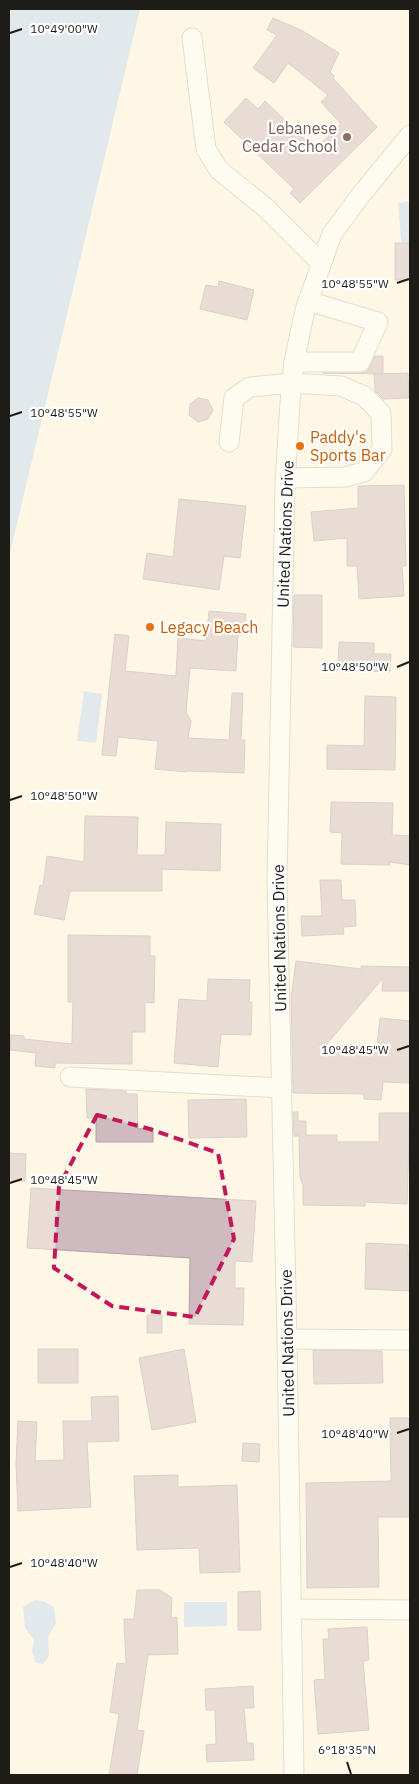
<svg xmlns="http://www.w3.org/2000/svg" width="419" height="1784" font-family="'IBM Plex Sans',sans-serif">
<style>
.water{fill:#c1d7f6}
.building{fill:#cebabf;stroke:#b4a1a6}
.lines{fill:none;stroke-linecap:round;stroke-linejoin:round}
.minor-casing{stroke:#c5bead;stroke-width:21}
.minor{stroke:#fff;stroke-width:19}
.marked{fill:none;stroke:#c2185b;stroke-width:4;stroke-dasharray:10 6;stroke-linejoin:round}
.ticks{fill:none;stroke:#1e1c16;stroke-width:2}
.education-dot{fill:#8d6e63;stroke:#fff;stroke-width:2}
.food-dot{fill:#e8710a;stroke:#fff;stroke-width:2}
.labels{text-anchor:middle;stroke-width:4.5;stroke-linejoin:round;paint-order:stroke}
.education-label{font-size:16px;fill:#785e54;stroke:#fff;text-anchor:end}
.food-label{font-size:16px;fill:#c56008;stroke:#fff;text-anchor:start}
.street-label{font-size:16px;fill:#1e1c16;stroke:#fff}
.ticks-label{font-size:12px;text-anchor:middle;fill:#1e1c16;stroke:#fff;stroke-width:4.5;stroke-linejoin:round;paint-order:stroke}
</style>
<rect width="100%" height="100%" fill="#fef7e6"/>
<!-- water -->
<g class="water">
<polygon points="9,9 140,9 9,557"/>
<polygon points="410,201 410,250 402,251 398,203"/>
<polygon points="84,691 102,694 96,743 77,741"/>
<polygon points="35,1600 43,1601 54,1607 56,1623 48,1637 49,1656 43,1664 36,1663 32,1652 34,1640 25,1628 23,1607"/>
<polygon points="184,1602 227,1602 227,1626 184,1627"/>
</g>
<!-- building -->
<g class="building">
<polygon points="273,18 301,30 339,53 330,72 334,76 333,78 377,127 300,203 290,193 294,189 224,122 246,98 258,109 265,101 315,149 341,124 321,102 328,95 288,63 274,83 253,68 277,35 267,30"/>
<rect x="395" y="243" width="15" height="37"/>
<polygon points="219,281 254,290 247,320 200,309 206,285 218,287"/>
<polygon points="375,356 383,356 383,374 323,373 360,373 366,372 370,367"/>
<polygon points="408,373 409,398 383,399 375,391 374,374"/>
<polygon points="198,398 208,400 213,410 208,419 198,422 189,415 190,404"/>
<polygon points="404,485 406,566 402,566 404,596 359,599 357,566 347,566 347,538 314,541 311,512 358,508 358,486"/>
<polygon points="179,499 246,506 240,558 224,556 219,590 143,579 147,553 173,557"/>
<polygon points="294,595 322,595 322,648 293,647"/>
<polygon points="209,611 246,614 244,635 238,635 236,671 190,668 186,712 191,721 188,738 229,740 232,693 243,693 241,740 245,740 244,773 187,771 186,772 155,769 158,741 118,737 116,756 102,755 115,634 129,636 125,671 176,676 178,638 206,641"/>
<polygon points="339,642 374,643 374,654 391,654 390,672 338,670"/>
<polygon points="365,696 396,697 395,770 327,769 327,745 364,746"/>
<polygon points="331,802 393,803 392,835 410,836 410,865 390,862 390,865 341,864 342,833 330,832"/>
<polygon points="85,816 138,817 137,855 165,855 166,822 221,824 220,871 162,869 162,891 70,891 64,920 34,914 40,885 43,886 47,856 84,862"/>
<polygon points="320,880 341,880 342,900 355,900 356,926 343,927 344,934 302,936 301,916 322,916"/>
<polygon points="68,935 150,936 150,956 155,956 154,1003 145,1002 145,1032 132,1032 132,1064 55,1063 55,1068 35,1066 36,1053 10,1050 11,1035 24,1036 24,1039 72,1044 73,1002 68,1002"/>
<polygon points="296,961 361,969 361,966 410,967 410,991 382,991 383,978 326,1045 377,1046 380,1018 410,1021 410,1083 383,1082 381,1100 364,1099 364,1094 293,1093 291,992 292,992"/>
<polygon points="208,979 250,980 249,1002 252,1002 251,1035 221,1034 218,1067 174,1063 179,999 207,1001"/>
<polygon points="86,1089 126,1091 126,1094 137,1094 138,1129 153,1128 153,1142 96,1142 96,1118 87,1118"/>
<polygon points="246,1099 247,1137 189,1138 188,1100"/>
<polygon points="293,1112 298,1112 298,1121 306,1121 306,1135 337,1135 337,1142 379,1142 379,1113 410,1113 407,1204 365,1202 365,1206 303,1205 303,1185 300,1177 299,1136 294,1136"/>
<polygon points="9,1153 26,1154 25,1181 9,1181"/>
<polygon points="31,1188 256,1201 252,1262 235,1261 235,1288 244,1288 243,1325 189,1324 190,1258 27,1248"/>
<polygon points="366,1243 408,1245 408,1255 410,1256 410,1291 365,1289"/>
<rect x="147" y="1315" width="15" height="18"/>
<rect x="38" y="1349" width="40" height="34"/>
<polygon points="184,1349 196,1422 152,1430 139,1358"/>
<polygon points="313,1350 382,1351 383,1383 314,1384"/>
<polygon points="118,1396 119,1441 87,1442 91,1507 18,1511 16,1463 18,1421 37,1422 35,1461 64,1460 63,1421 92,1421 91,1397"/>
<polygon points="390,1418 410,1418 410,1517 378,1517 379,1587 307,1588 306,1483 391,1481"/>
<polygon points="243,1443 260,1444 259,1462 242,1461"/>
<polygon points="178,1475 178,1487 237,1485 240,1572 200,1573 199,1548 137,1550 134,1476"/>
<polygon points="137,1590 160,1590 172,1598 171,1618 177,1617 178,1654 148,1655 137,1730 144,1731 137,1775 109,1775 119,1714 110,1712 117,1663 126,1664 124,1619 134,1619"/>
<polygon points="260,1591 261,1630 238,1630 238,1592"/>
<polygon points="367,1627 369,1660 363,1661 369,1730 318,1734 314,1680 325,1679 323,1639 329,1639 328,1629"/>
<polygon points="253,1686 254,1708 244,1708 247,1743 253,1743 254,1760 207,1762 206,1745 216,1744 215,1710 206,1710 205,1689"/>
</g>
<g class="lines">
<defs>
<g id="minor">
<polyline points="192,38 206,149 219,170 266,208 321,263"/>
<polyline points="294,362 360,362 378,322 308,301"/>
<polyline points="229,442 234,398 250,387 292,383 341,386 364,396 381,413 382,449 364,472 345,477 285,478"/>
<polyline points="70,1077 282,1088"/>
<polyline points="287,1339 410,1340"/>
<polyline points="291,1609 410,1610"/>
<polyline points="294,1775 287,1339 277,880 285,483 290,402 294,362 305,310 332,234 360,196 410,135"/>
</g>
</defs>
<!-- minor casing -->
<use href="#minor" class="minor-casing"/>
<!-- minor -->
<use href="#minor" class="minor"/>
</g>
<!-- marked area -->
<path d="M0 0H419V1784H0ZM97 1115 150 1129 218 1153 234 1239 195 1317 112 1306 54 1268 59 1186Z" fill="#fef7e6" fill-opacity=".55" fill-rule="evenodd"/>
<path class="marked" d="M97 1115 150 1129 218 1153 234 1239 195 1317 112 1306 54 1268 59 1186Z"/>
<!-- ticks -->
<path class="ticks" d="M10 33 22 29M397 283 409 279M10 416 22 412M397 667 409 662M10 800 22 796M397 1050 409 1046M10 1183 22 1179M397 1433 409 1429M10 1567 22 1563M347 1762 351 1774"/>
<!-- markers -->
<circle class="education-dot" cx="347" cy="137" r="5"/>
<g class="food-dot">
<circle cx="300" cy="446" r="5"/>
<circle cx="150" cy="627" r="5"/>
</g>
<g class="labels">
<!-- education labels -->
<g class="education-label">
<text x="337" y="134">Lebanese<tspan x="337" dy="18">Cedar School</tspan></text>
</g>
<!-- food labels -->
<g class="food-label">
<text x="310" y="443">Paddy's<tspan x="310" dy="18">Sports Bar</tspan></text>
<text x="160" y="633">Legacy Beach</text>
</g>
<!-- street labels -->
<g class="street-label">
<text transform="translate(285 534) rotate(-88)" y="6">United Nations Drive</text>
<text transform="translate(279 938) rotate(-91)" y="6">United Nations Drive</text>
<text transform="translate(287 1343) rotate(-91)" y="6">United Nations Drive</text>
</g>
</g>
<g class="ticks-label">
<text x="64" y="33">10°49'00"W</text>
<text x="355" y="288">10°48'55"W</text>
<text x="64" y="417">10°48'55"W</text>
<text x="355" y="671">10°48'50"W</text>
<text x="64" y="800">10°48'50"W</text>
<text x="355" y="1054">10°48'45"W</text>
<text x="64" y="1184">10°48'45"W</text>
<text x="355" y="1438">10°48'40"W</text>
<text x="64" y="1567">10°48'40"W</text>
<text x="347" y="1754">6°18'35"N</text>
</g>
<!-- border -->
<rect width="419" height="1784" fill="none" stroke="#1e1c16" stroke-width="20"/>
</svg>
